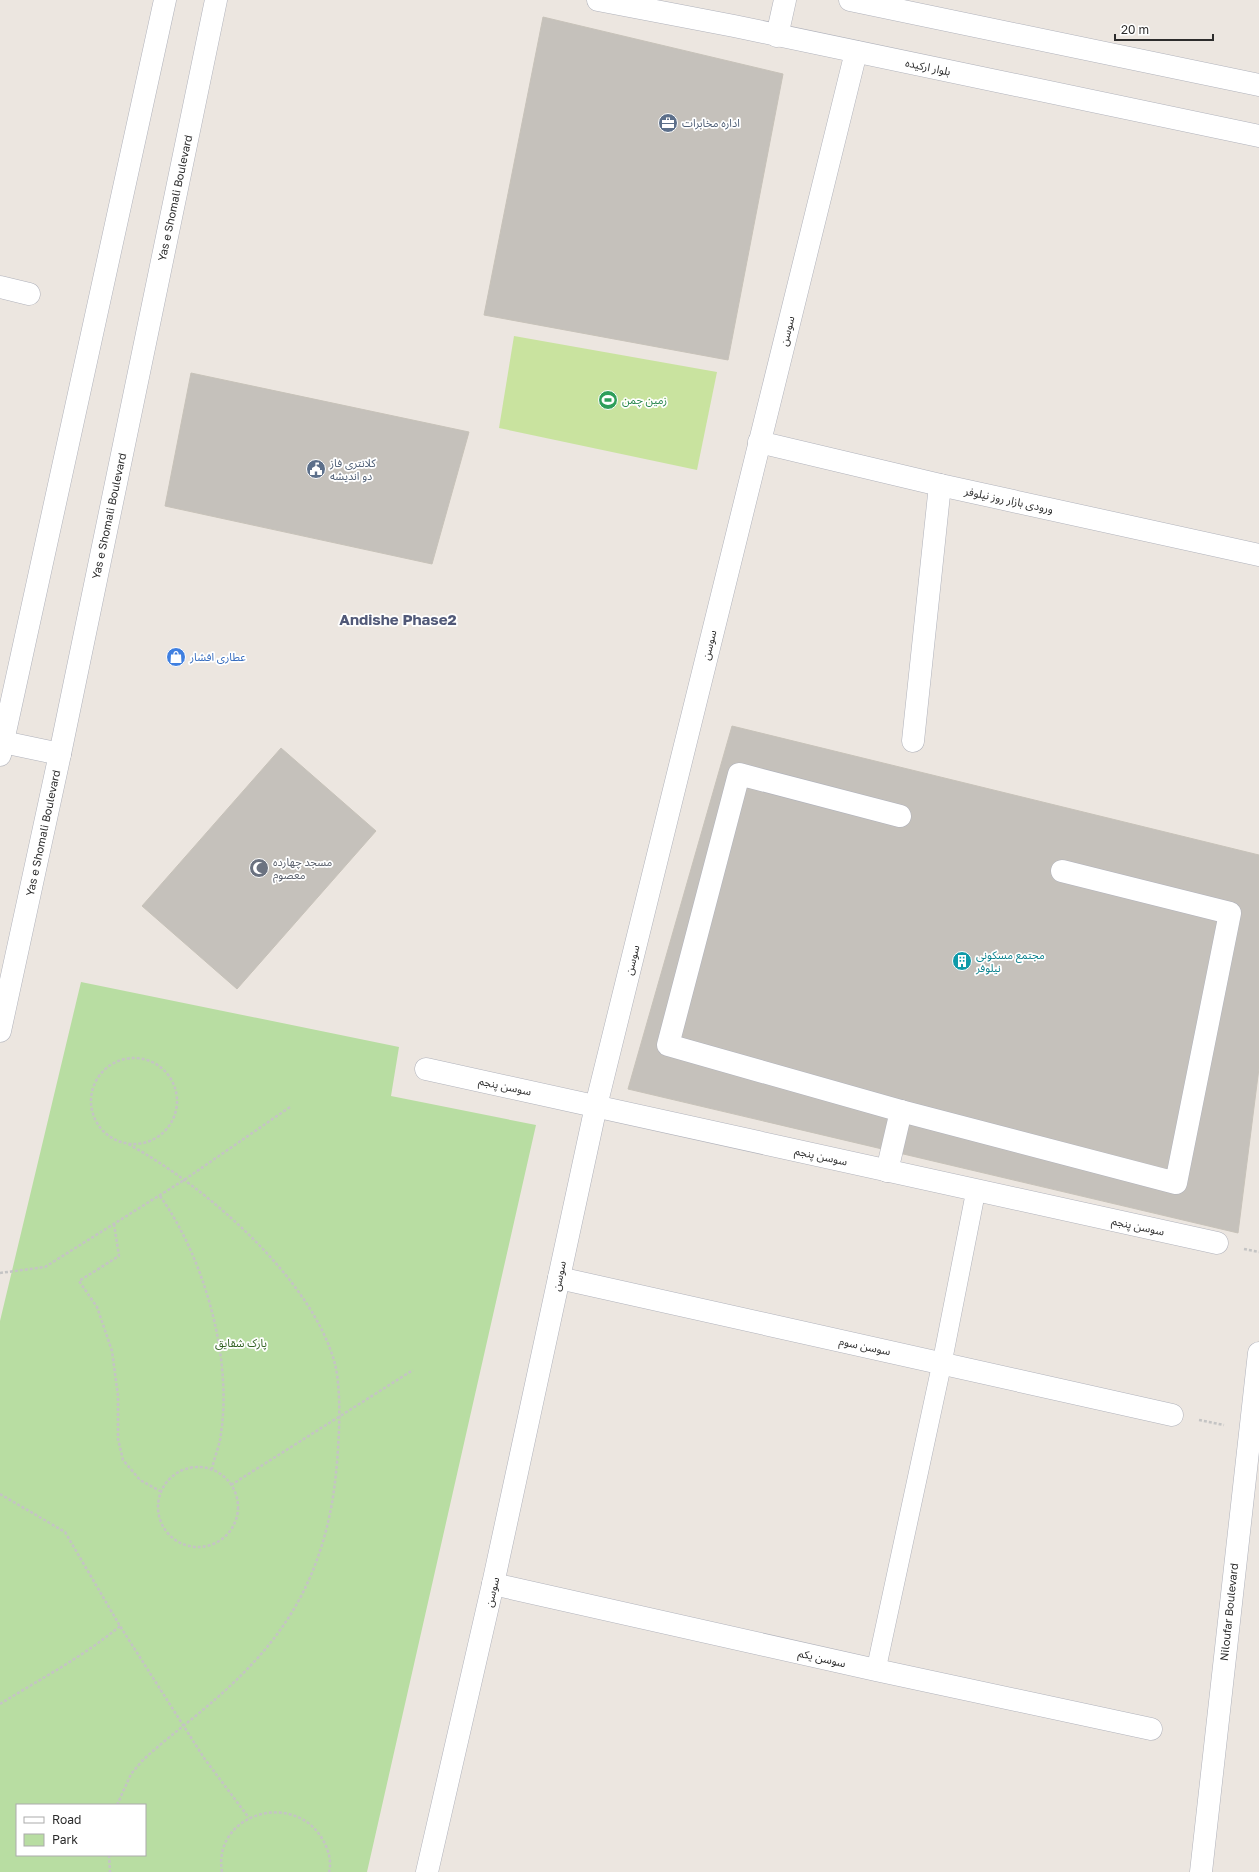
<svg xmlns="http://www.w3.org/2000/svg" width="1259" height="1872" font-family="'Golos Text','Noto Sans Arabic',sans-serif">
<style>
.green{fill:#b8dda2;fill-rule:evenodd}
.pitch{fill:#c9e39f}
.building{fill:#c5c1bb;stroke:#c7c2b9}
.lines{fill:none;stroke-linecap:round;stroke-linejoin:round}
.lane-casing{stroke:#b0b2bb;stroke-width:20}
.street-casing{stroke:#b0b2bb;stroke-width:23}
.secondary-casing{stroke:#b0b2bb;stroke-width:23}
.path{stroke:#c4c4c4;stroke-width:2.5;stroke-dasharray:3 2;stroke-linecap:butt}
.lane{stroke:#fff;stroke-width:19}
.street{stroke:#fff;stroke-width:22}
.secondary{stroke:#fff;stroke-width:22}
.labels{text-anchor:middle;stroke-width:3.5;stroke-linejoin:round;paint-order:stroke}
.street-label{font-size:11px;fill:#2c2c2c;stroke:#fff}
.service-label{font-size:11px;fill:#4e5e75;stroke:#fff;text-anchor:start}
.leisure-label{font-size:11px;fill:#27864d;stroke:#fff;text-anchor:start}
.shop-label{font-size:11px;fill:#366cbe;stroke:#fff;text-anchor:start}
.worship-label{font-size:11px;fill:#5b616d;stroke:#fff;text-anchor:start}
.culture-label{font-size:11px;fill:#0d838f;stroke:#fff;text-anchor:start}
.park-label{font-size:11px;fill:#326222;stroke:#fff}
.district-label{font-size:15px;font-weight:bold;fill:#515978;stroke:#fff}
</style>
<rect width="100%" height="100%" fill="#ece6e0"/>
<!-- green -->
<path class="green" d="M81 982 399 1047 391 1096 536 1125 367 1872H0V1321ZM17 1805H145V1855H17Z"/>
<!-- pitch -->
<polygon class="pitch" points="514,336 717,372 697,470 499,428"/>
<!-- building -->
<g class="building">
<polygon points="543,17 783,74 728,360 484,315"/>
<polygon points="191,373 469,432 432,564 165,506"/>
<polygon points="732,726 1259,855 1259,1068 1238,1233 628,1089"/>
<polygon points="281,748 376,831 237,989 142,906"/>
</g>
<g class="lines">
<defs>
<polyline id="lane" points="876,1670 942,1363 976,1190"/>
<g id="street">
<polyline points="777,36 785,0"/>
<polyline points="0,287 29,294"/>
<polyline points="759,442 940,485 1259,555"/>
<polyline points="913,741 940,485"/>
<polyline points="900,816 739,774 668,1045 901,1111 1176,1183 1230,913 1062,871"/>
<polyline points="426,1069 1217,1243"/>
<polyline points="887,1171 901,1111"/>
<polyline points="559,1278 1172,1415"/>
<polyline points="493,1584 876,1670 1151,1729"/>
<polyline points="427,1872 493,1584 596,1106 856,52"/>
</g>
<g id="secondary">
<polyline points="598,0 734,26 1259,136"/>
<polyline points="850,0 1259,85"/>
<polyline points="3,742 60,754"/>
<polyline points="0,755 165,0"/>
<polyline points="0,1031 60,754 216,0"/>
<polyline points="1201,1872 1259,1353"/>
</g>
</defs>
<!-- lane casing -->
<use href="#lane" class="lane-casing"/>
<!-- street casing -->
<use href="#street" class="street-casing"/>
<!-- secondary casing -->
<use href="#secondary" class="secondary-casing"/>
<!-- path -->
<g class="path">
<circle cx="134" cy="1101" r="43"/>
<path d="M160 1196C205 1259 234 1362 220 1440 218 1449 214 1459 212 1469"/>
<polyline points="114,1224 119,1256 79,1281 97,1307 112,1351 118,1396 118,1439 123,1460 140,1480 160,1491"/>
<polyline points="1244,1249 1259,1252"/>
<polyline points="0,1273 45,1267 184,1180 290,1107"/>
<polyline points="1199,1420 1224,1425"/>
<circle cx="198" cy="1507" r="40"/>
<polyline points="231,1485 413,1370"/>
<polyline points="0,1494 65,1532 120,1626 204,1758 249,1818"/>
<path d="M0 1704C40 1679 83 1657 120 1626"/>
<path d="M117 1805 131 1774 142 1761C164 1740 188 1723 211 1703 239 1679 267 1651 287 1620 316 1576 331 1525 336 1473 339 1443 342 1393 335 1364 312 1278 204 1185 128 1144"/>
<polyline points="109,1855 110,1872"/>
<path d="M222 1872C212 1814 294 1789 323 1840 328 1849 332 1861 329 1872"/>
</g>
<!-- lane -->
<use href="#lane" class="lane"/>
<!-- street -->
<use href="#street" class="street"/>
<!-- secondary -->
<use href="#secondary" class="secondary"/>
</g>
<!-- icons -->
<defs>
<symbol id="office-disc" viewBox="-11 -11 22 22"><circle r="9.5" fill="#5c6f8a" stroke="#fff"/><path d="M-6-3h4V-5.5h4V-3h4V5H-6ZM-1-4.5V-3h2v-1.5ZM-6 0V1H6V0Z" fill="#fff"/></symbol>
<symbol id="stadium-disc" viewBox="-11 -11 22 22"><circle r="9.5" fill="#2e9e5b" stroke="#fff"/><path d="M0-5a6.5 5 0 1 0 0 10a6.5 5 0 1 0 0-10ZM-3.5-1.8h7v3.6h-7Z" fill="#fff"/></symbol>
<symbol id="civic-disc" viewBox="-11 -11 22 22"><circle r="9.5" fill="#5c6f8a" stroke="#fff"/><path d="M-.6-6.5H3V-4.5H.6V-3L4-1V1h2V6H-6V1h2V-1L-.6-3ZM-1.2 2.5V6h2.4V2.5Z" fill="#fff"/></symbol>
<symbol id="shop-disc" viewBox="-11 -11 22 22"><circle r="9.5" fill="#3f7fe0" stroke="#fff"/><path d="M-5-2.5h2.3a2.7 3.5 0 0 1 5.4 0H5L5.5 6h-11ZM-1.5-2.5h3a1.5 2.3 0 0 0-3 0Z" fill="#fff"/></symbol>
<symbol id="mosque-disc" viewBox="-11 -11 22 22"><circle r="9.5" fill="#6b7280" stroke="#fff"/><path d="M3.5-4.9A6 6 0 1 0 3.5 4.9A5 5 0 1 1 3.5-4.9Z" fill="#fff"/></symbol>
<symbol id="building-disc" viewBox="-11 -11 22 22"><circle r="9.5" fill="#0f9aa8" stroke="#fff"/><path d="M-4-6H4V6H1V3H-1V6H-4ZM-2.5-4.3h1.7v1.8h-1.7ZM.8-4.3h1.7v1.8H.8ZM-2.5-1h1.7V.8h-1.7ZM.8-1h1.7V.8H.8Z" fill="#fff"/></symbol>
</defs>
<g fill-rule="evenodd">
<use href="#office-disc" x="657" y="112" width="22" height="22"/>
<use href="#stadium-disc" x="597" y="389" width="22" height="22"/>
<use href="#civic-disc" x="305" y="458" width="22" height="22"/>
<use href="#shop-disc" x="165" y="646" width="22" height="22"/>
<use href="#mosque-disc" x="248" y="857" width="22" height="22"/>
<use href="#building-disc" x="951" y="950" width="22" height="22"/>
</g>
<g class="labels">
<!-- street labels -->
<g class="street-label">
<text transform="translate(928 67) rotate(12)" y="4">بلوار ارکیده</text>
<text transform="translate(175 198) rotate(-78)" y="4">Yas e Shomali Boulevard</text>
<text transform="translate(787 331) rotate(-76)" y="4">سوسن</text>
<text transform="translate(1009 500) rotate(12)" y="4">ورودی بازار روز نیلوفر</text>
<text transform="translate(109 516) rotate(-78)" y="4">Yas e Shomali Boulevard</text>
<text transform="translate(709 645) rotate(-76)" y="4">سوسن</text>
<text transform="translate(43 833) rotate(-78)" y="4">Yas e Shomali Boulevard</text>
<text transform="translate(632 960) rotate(-76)" y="4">سوسن</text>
<text transform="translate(505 1086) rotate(12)" y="4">سوسن پنجم</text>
<text transform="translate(821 1156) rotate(12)" y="4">سوسن پنجم</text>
<text transform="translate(1138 1226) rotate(12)" y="4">سوسن پنجم</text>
<text transform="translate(559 1276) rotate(-78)" y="4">سوسن</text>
<text transform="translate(865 1346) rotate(12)" y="4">سوسن سوم</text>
<text transform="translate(492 1592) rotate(-77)" y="4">سوسن</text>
<text transform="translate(1229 1612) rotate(-84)" y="4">Niloufar Boulevard</text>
<text transform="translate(822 1658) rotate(13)" y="4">سوسن یکم</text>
</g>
<!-- service labels -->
<g class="service-label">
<text x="682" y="127">اداره مخابرات</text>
<text x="330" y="467">کلانتری فاز<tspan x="330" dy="13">دو اندیشه</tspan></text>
</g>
<!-- leisure labels -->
<g class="leisure-label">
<text x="622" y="404">زمین چمن</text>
</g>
<!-- shop labels -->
<g class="shop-label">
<text x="190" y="661">عطاری افشار</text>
</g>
<!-- worship labels -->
<g class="worship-label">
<text x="273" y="866">مسجد چهارده<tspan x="273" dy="13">معصوم</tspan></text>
</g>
<!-- culture labels -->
<g class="culture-label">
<text x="976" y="959">مجتمع مسکونی<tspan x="976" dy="13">نیلوفر</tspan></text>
</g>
<!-- park labels -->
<g class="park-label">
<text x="241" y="1347">پارک شقایق</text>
</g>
<!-- district labels -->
<g class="district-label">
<text x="398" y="625">Andishe Phase2</text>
</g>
</g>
<!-- legend -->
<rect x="16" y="1804" width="130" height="52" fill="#ffffff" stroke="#ababab"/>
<rect x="24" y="1817" width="20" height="6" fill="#ffffff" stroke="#ababab"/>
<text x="52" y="1824" font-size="12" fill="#2c2c2c">Road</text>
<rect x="24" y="1834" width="20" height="12" fill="#b8dda2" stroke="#ababab"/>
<text x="52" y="1844" font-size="12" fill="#2c2c2c">Park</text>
<!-- scale -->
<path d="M1115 34v6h98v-6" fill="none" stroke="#2c2c2c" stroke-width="2"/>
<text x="1121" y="34" font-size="12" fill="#2c2c2c" stroke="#ffffff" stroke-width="3" paint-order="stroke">20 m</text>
</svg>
